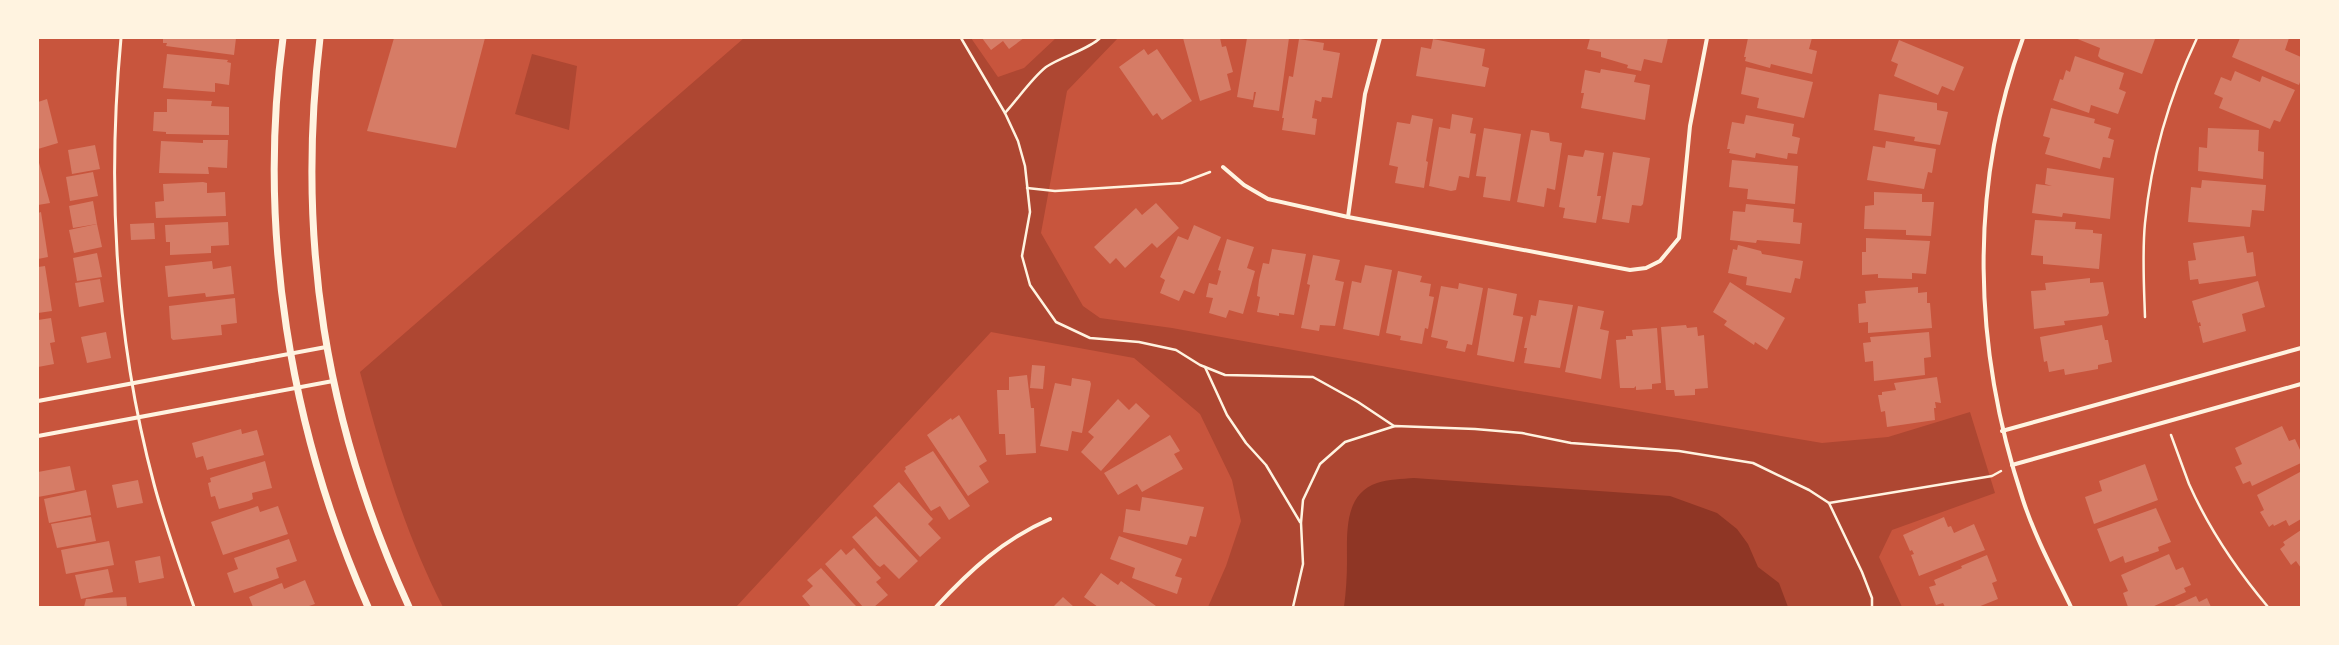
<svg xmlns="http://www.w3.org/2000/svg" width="2339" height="645" font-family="'Source Sans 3',sans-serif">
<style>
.green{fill:#ae4732}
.water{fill:#8f3625}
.building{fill:#d67c66}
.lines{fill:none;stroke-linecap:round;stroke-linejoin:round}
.path{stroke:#fff3e0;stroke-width:2.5}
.service{stroke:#fff3e0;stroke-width:3}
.minor{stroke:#fff3e0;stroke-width:4}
.tertiary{stroke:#fff3e0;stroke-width:7}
</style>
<rect width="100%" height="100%" fill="#c8553d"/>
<!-- green -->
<g class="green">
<path d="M744 38H971L998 77 1024 68 1056 38H1118L1067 91 1041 233 1083 306 1100 318 1172 328 1503 388 1822 443 1888 437 1970 412 1995 493 1892 530 1879 557 1902 607H1208L1226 566 1241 521 1232 480 1200 414 1134 358 991 332 736 607H443C404 531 382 455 360 372Z"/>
<polygon points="532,54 577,66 569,130 515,114"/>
</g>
<!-- water -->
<path class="water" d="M1414 478 1670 496 1717 513 1737 529 1748 544 1758 567 1779 583 1788 607H1344C1346 592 1347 576 1347 561 1347 533 1344 494 1377 483 1388 479 1402 479 1414 478Z"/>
<!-- building -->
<g class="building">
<polygon points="163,38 236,38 234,55 166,46 167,43 163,43"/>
<polygon points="394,38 485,38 456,148 367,131"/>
<polygon points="982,38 1024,38 1009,49 1003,41 991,50"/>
<polygon points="1183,38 1220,38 1222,47 1226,46 1233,72 1227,74 1231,90 1200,101"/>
<polygon points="1247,38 1289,38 1279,111 1253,107 1256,92 1254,92 1253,100 1237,97"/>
<polygon points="1590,38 1668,38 1662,63 1644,59 1641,71 1627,68 1628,65 1601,57 1601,52 1587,49"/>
<polygon points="1748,38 1812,38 1809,49 1817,51 1812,74 1771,64 1770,68 1745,61 1746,57 1744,57"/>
<polygon points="2075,38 2153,38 2155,39 2142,74 2101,59 2098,56 2100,48"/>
<polygon points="2240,38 2289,38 2285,50 2301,57 2301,79 2299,85 2232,57"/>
<polygon points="1299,39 1324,43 1323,50 1340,53 1332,98 1322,97 1321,102 1315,100 1312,118 1317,119 1315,135 1282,130 1284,118 1282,118 1289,76 1293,77"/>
<polygon points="1433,39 1485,49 1482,66 1489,68 1485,87 1416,76 1421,47 1431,49"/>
<polygon points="1899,40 1964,67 1954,91 1942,86 1938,95 1894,76 1898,64 1891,61"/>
<polygon points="1144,49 1148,55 1157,49 1192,101 1162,120 1157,113 1153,116 1119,67"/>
<polygon points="167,54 228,60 227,62 231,63 229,85 215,83 215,92 163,88"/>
<polygon points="2075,56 2124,73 2119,89 2126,92 2118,114 2091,105 2089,113 2053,100 2060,79 2063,80 2066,70 2070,72"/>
<polygon points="1746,67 1813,82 1804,118 1757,108 1759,98 1741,94"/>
<polygon points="1601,69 1636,75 1634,82 1650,85 1645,120 1581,108 1584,93 1581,93 1585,70 1600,73"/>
<polygon points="2235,71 2260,82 2262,76 2295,90 2280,122 2274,120 2270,129 2219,108 2223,98 2214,94 2221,77 2231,81"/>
<polygon points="1879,94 1937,103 1937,110 1948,112 1940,145 1914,141 1915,137 1874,130"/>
<polygon points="47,99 58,143 38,149 38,102"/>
<polygon points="167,99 212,101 211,106 229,107 229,135 166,134 166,132 153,131 154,112 167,112"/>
<polygon points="2051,108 2095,119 2094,123 2111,128 2108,138 2114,140 2110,158 2103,157 2100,169 2045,154 2050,138 2043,136"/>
<polygon points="1452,114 1473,118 1470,133 1476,134 1469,178 1459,176 1456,190 1451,191 1429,186 1439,127 1450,129"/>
<polygon points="1412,115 1433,119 1426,161 1428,162 1424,188 1395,183 1398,167 1389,165 1397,122 1410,124"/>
<polygon points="1746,115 1794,124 1792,136 1800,138 1797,154 1788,153 1787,159 1756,153 1755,158 1729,153 1730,149 1727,149 1732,122 1744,124"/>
<polygon points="1484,128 1521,134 1510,201 1483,197 1486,177 1476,176"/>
<polygon points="2208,128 2259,130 2258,151 2264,152 2263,179 2198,171 2199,147 2207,148"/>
<polygon points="1531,130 1549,133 1550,141 1562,143 1555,190 1547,188 1544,207 1517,202"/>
<polygon points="203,140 228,140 227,168 208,167 209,174 159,173 161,141 203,143"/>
<polygon points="1886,141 1936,149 1932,173 1928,172 1924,189 1867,180 1873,146 1885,148"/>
<polygon points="95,145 100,169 72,174 68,150"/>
<polygon points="1585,150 1604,153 1597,196 1601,196 1596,223 1563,218 1565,208 1559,207 1568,155 1583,157"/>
<polygon points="1613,152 1650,158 1643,204 1641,206 1632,205 1629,223 1602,219"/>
<polygon points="38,159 50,203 38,205"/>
<polygon points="1732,160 1798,166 1795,204 1747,199 1748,189 1729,187"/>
<polygon points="2047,168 2114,178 2110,219 2063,213 2062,217 2032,213 2036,184 2052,186 2045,184"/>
<polygon points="93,172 98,196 70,201 66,177"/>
<polygon points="2202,180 2266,185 2264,211 2252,210 2250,227 2188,222 2191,187 2201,188"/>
<polygon points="203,182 207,183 207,193 225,192 226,216 156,218 155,202 164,201 163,184"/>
<polygon points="1874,192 1922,194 1922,202 1934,202 1931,236 1906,235 1906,230 1864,229 1865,206 1874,205"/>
<polygon points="93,201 97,224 73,228 69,206"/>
<polygon points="1156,203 1179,228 1157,248 1152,243 1125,268 1116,258 1110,264 1094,247 1136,208 1142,215"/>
<polygon points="1746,204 1794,209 1793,222 1802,223 1800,244 1757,240 1756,243 1730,240 1733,211 1745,212"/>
<polygon points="41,212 48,257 38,259 38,213"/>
<polygon points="2035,220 2076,222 2075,229 2093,230 2093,233 2102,234 2099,269 2043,264 2043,256 2031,255"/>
<polygon points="228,222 229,245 211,246 211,253 170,255 170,242 166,242 165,225"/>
<polygon points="154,223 155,239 131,240 130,224"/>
<polygon points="97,224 102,247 74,253 69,230"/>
<polygon points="1194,225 1221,237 1194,294 1184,290 1179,301 1160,293 1165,280 1160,277 1178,236 1188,240"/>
<polygon points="2244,236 2247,253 2253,252 2256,276 2199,284 2198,279 2190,280 2188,261 2196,260 2193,243"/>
<polygon points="1866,238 1930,241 1926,274 1912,273 1912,279 1878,278 1878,274 1862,275 1862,252 1866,252"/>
<polygon points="1227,239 1254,247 1247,268 1255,271 1243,314 1229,310 1226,318 1209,313 1213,298 1206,297 1209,283 1217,285 1221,271 1218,270"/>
<polygon points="1738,245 1761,251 1762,254 1803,261 1800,279 1795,278 1791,293 1746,285 1747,277 1728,273 1733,249 1737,250"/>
<polygon points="1272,249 1306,254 1294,315 1279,313 1279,316 1257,312 1260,297 1257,296 1259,280 1263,263 1269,264"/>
<polygon points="97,253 102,277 77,281 73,258"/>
<polygon points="1313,255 1340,260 1335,280 1344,282 1335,326 1320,325 1319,331 1301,328 1310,285 1307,284"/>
<polygon points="212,261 213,269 231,266 234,294 206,297 205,293 168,297 165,266"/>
<polygon points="1365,265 1392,270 1379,336 1343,329 1352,281 1361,283"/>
<polygon points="45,266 52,311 38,313 38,267"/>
<polygon points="1398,271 1422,276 1420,282 1431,284 1429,296 1434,297 1428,329 1425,328 1422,344 1400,340 1401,336 1386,333"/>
<polygon points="2090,278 2090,283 2103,282 2109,313 2107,316 2064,321 2065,325 2034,329 2031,291 2046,290 2045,283"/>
<polygon points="100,279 104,302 79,307 75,283"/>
<polygon points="2258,281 2265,307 2242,314 2246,331 2203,343 2199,326 2201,326 2200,322 2198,323 2192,301"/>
<polygon points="1730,282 1785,318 1767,350 1755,342 1754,345 1724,325 1727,321 1713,312"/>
<polygon points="1459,283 1483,288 1472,345 1467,344 1465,352 1446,348 1448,341 1431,337 1441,286 1458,289"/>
<polygon points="1918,287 1918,293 1927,292 1927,303 1930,303 1932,328 1868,333 1868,322 1859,323 1858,304 1866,303 1865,291"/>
<polygon points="1488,288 1517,294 1513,315 1523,317 1514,362 1477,355"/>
<polygon points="235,298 237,323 221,325 222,335 173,340 171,338 169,306"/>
<polygon points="1539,300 1573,305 1560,368 1524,363 1527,348 1524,348 1531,315 1536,316"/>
<polygon points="1578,306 1604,311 1600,329 1609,331 1601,379 1565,372"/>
<polygon points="51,318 55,342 50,343 54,364 38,367 38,320"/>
<polygon points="1686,325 1687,328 1697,327 1698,336 1704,335 1708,388 1695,389 1695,395 1675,396 1674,390 1666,390 1661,327"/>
<polygon points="2102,325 2105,340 2108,340 2112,362 2098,365 2098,369 2065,375 2064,369 2049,372 2047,361 2044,362 2040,337"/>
<polygon points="1657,328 1661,383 1652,384 1652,389 1636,390 1636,386 1634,388 1620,388 1616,340 1626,339 1626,336 1633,336 1632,330"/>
<polygon points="106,332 111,358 87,363 81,337"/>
<polygon points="1929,332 1931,357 1924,358 1925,375 1874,381 1873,361 1865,362 1863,343 1871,342 1870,337"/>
<polygon points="1032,365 1045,366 1043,389 1030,388"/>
<polygon points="1027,375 1031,408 1034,408 1036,453 1006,455 1005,434 999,434 997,390 1009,390 1009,377"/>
<polygon points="1937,377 1941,403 1935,402 1936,408 1934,408 1935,420 1887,427 1885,411 1881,412 1878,395 1882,395 1882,392 1896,390 1894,383"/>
<polygon points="1072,378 1090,381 1091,384 1082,433 1072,431 1068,451 1040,446 1055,383 1071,386"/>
<polygon points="1118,399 1129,410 1136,403 1150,416 1101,471 1081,452 1094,437 1088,432"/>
<polygon points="959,415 983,454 987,461 979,466 989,482 968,496 927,435 951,418 952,420"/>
<polygon points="2282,426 2289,441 2295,439 2301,452 2301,463 2252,486 2250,481 2243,484 2235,467 2242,464 2235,448"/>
<polygon points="241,429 242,434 257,430 264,455 207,470 203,456 196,458 192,443"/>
<polygon points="1170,435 1180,451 1174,454 1183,469 1142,492 1137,484 1118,495 1104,473"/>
<polygon points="933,451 970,506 949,520 940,506 931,511 904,471 906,469 905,467"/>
<polygon points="265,461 272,488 252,493 253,499 249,501 219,509 215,496 211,497 208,483 211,482 210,478"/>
<polygon points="2145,464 2158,500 2094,524 2085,497 2102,491 2099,481"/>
<polygon points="70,466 75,490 38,497 38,472"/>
<polygon points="2300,472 2301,519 2289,526 2286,520 2274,526 2273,524 2269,527 2260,512 2264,510 2257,495"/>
<polygon points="138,480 143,503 117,508 112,485"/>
<polygon points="899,482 933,519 928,524 941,538 920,557 873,506"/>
<polygon points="86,490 91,515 49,523 44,499"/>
<polygon points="1142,497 1204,507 1196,537 1190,536 1187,545 1123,532 1126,509 1140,511"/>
<polygon points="258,506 260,512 278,506 288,534 223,555 211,522"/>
<polygon points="2156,508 2171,542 2158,547 2159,551 2125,563 2123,556 2110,562 2097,529"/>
<polygon points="876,516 918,561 899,579 884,564 880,567 877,565 852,537"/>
<polygon points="91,517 96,541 57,548 51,524"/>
<polygon points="1944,517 1948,527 1951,526 1954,533 1974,524 1985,550 1919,576 1911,555 1914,554 1912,550 1910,551 1903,535"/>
<polygon points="2301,530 2301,568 2296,561 2291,565 2280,549 2285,545 2283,542"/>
<polygon points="1119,536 1182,559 1175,576 1182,578 1177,594 1132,578 1135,568 1110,559"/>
<polygon points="289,539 297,561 276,568 279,578 234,593 227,573 238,569 234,558"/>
<polygon points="109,541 114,565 66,574 61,550"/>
<polygon points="854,548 881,578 876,582 888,595 874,607 863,607 825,564 841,549 846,555"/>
<polygon points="2169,554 2176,570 2183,567 2191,585 2184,588 2186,592 2152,607 2128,607 2123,593 2128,591 2121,575"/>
<polygon points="1987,555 1997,581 1992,583 1998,599 1978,607 1945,607 1943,603 1936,605 1929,587 1936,585 1934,580 1962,568 1961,566"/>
<polygon points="160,556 164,578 139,583 135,561"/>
<polygon points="821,568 853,603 857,607 811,607 802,596 813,586 807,580"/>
<polygon points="108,569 113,592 81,599 75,575"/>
<polygon points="1101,573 1118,585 1121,581 1156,606 1098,607 1084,597"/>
<polygon points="305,580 315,604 306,607 253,607 249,597 279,584 282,583 284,589"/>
<polygon points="2196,596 2199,602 2207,598 2211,607 2172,607"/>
<polygon points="126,597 127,607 84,607 86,599"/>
<polygon points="1063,597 1074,607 1053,607"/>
</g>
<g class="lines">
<!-- path -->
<g class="path">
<polyline points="961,38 1005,113"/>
<path d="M1100 38C1088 50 1062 56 1046 67 1031 79 1018 99 1005 113L1018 141 1025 166 1030 212 1022 256 1030 285 1056 322 1090 338 1139 342 1176 350 1200 365 1225 375 1313 377 1358 402 1394 426"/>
<polyline points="1027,188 1055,191 1181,183 1210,172"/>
<path d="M2145 317C2144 286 2142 254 2145 223 2151 160 2170 95 2197 38"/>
<polyline points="1205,367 1227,415 1246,443 1266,465 1300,522"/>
<path d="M2171 435C2177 451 2183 468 2189 484 2209 529 2237 570 2268 607"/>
<polyline points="1829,503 1992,476 2001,471"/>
<polyline points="1293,607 1303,564 1301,523 1303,500 1320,464 1345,442 1395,426 1475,429 1522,433 1571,443 1679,451 1753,463 1809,490 1829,503 1862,572 1872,598 1872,607"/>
</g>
<!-- service -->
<path class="service" d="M121 38C107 188 115 338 154 484 165 526 180 566 194 607"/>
<!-- minor -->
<g class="minor">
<polyline points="1380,38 1365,94 1348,217 1630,270 1646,268 1660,261 1679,238 1690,126 1707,38"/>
<path d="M2023 38C1968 188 1973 349 2023 500 2035 537 2054 572 2071 607"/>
<polyline points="1223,167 1244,185 1268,199 1348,217"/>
<polyline points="38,401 326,347"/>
<polyline points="2002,431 2301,348"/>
<polyline points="38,436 333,381"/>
<polyline points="2012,465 2301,384"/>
<path d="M936 607C970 570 1004 539 1050 519"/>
</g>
<!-- tertiary -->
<g class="tertiary">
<path d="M283 38C257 230 290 430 368 607"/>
<path d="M320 38C296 239 325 423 409 607"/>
</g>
</g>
<!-- border -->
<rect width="2339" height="645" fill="none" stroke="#fff3e0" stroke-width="78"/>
</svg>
